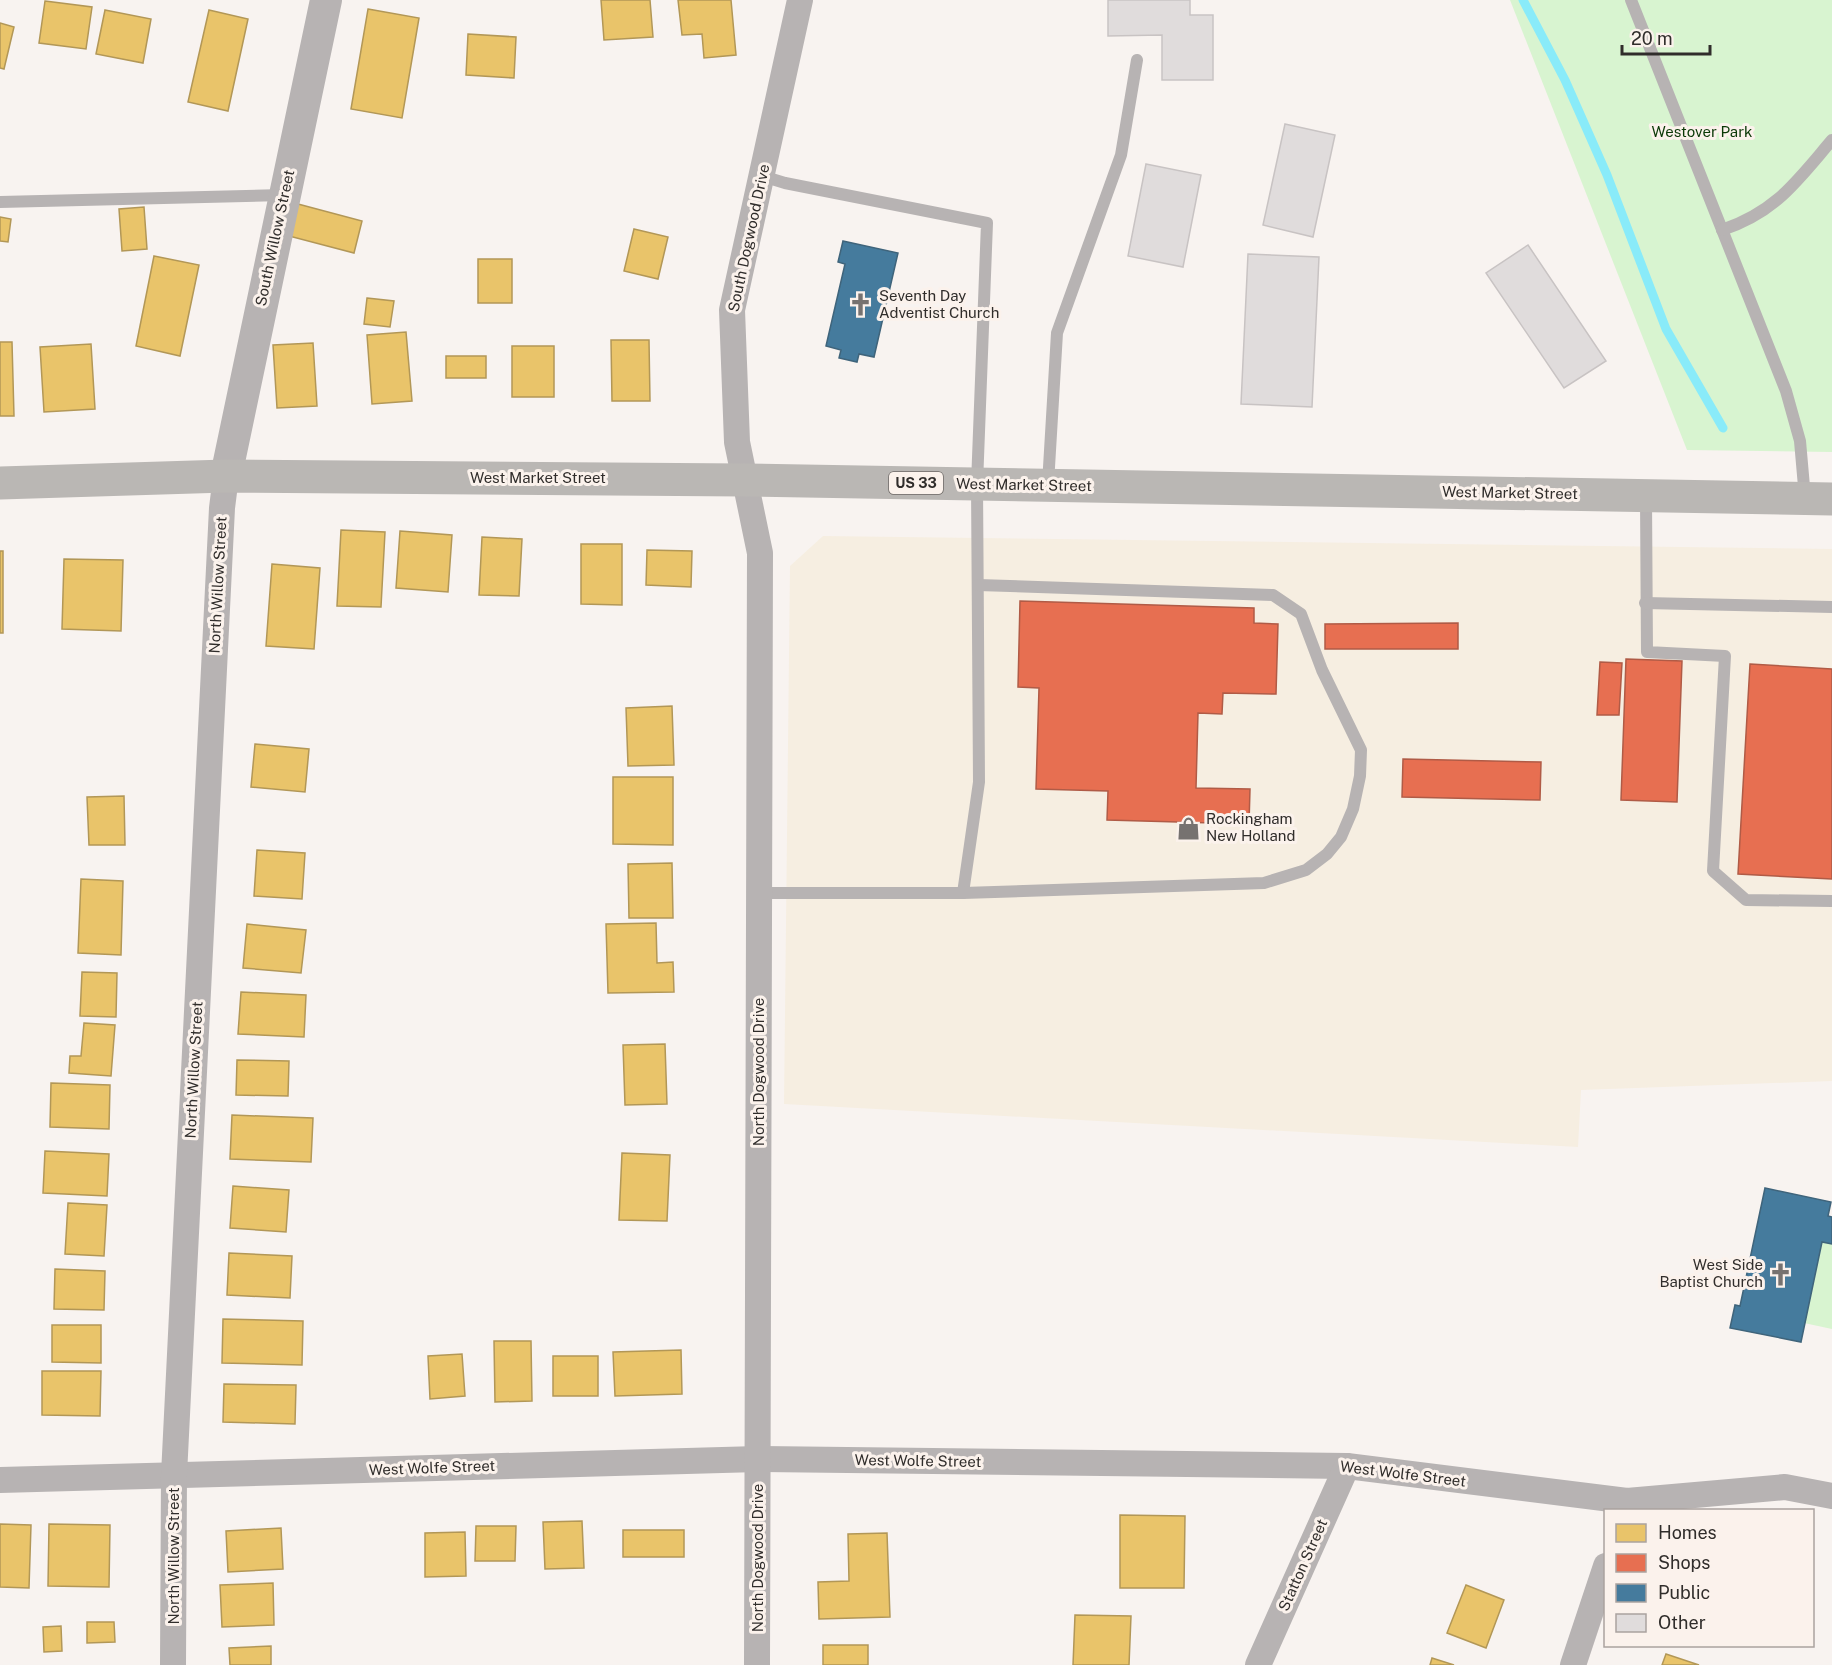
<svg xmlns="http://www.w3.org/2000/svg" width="1832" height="1665" font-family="'Public Sans',sans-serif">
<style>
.commercial{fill:#f6eee1}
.green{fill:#d8f4d0}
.homes{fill:#e9c46a;stroke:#b29757;stroke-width:1.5}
.shops{fill:#e76f51;stroke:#b05b46;stroke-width:1.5}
.public{fill:#457b9d;stroke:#3f647b;stroke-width:1.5}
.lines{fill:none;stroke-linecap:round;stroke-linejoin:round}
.stream{stroke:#89ebf9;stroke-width:9}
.building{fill:#e0dcdc;stroke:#c8c3c3;stroke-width:1.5}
.service{stroke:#b7b3b3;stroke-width:12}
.minor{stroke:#b7b3b3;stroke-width:26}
.tertiary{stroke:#b7b3b3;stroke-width:32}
.primary{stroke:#bab7b4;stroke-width:33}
.labels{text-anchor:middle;stroke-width:6;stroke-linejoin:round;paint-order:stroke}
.shield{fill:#fbf2ec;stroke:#6d6865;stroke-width:1.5}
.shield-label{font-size:14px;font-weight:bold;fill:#302d2b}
.park-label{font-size:15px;fill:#0a3806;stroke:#fbf2ec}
.street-label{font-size:15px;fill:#302d2b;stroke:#fbf2ec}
.poi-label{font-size:15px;fill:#302d2b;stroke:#fbf2ec;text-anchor:start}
</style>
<rect width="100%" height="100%" fill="#f8f3f0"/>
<!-- commercial -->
<polygon class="commercial" points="823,536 1832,549 1832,1081 1581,1090 1578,1147 784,1104 790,566"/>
<!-- green -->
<g class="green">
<polygon points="1510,0 1832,0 1832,452 1687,450"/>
<polygon points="1822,1242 1832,1244 1832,1329 1804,1323"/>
</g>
<!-- homes -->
<g class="homes">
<polygon points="601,0 650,0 653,37 604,40"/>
<polygon points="678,0 731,0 736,55 704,58 702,34 682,35"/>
<polygon points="45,1 92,7 86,49 39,43"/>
<polygon points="368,9 419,18 402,118 351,109"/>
<polygon points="105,10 151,19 143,63 96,54"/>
<polygon points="209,10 248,19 228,111 188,102"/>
<polygon points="0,23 14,27 4,69 0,68"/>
<polygon points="468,34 516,37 514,78 466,75"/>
<polygon points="298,204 362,221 354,253 289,236"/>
<polygon points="144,207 147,249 122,251 119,209"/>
<polygon points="0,217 11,219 8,242 0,241"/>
<polygon points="634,229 668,237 658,279 624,271"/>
<polygon points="154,256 199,265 180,356 136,346"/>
<rect x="478" y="259" width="34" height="44"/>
<polygon points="367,298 394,301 390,327 364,324"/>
<polygon points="406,332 412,401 372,404 367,335"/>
<polygon points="611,340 649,340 650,401 612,401"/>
<polygon points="0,342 12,342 14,416 0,416"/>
<polygon points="313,343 317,406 277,408 273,345"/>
<polygon points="91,344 95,409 44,412 40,347"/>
<rect x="512" y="346" width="42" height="51"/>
<rect x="446" y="356" width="40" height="22"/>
<polygon points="341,530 385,532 381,607 337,606"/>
<polygon points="400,531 452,535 448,592 396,588"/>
<polygon points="482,537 522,539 519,596 479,595"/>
<polygon points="581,544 622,544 622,605 581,604"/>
<polygon points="647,550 692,551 691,587 646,585"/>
<rect x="0" y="551" width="3" height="82"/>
<polygon points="64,559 123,560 121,631 62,629"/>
<polygon points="272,564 320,568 314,649 266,646"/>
<polygon points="672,706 674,765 628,766 626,708"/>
<polygon points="255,744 309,749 305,792 251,787"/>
<polygon points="613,777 673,777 673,845 613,844"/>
<polygon points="124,796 125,845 89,845 87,797"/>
<polygon points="257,850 305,853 302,899 254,896"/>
<polygon points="672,863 673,918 629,918 628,864"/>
<polygon points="81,879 123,881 121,955 78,953"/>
<polygon points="656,923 657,963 673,962 674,992 608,993 606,924"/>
<polygon points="247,924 306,930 301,973 243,968"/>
<polygon points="82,972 117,973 116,1017 80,1016"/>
<polygon points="241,992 306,995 304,1037 238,1034"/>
<polygon points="84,1023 115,1025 111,1076 69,1073 70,1056 81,1056"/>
<polygon points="665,1044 667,1104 625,1105 623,1045"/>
<polygon points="237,1060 289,1061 288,1096 236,1095"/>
<polygon points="51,1083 110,1085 109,1129 50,1127"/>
<polygon points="232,1115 313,1118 311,1162 230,1159"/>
<polygon points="45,1151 109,1154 107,1196 43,1193"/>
<polygon points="622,1153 670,1155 667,1221 619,1220"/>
<polygon points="233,1186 289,1190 286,1232 230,1228"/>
<polygon points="68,1203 107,1205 104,1256 65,1254"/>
<polygon points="229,1253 292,1256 290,1298 227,1295"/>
<polygon points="55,1269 105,1271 104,1310 54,1309"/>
<polygon points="223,1319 303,1321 302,1365 222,1363"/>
<polygon points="52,1325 101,1325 101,1363 52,1362"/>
<polygon points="494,1341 531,1341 532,1401 495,1402"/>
<polygon points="681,1350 682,1394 615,1396 613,1352"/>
<polygon points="462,1354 465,1396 430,1399 428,1356"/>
<rect x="553" y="1356" width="45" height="40"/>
<polygon points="42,1371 101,1371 100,1416 42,1415"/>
<polygon points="224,1384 296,1385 295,1424 223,1422"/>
<polygon points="1120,1515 1185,1516 1184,1588 1120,1588"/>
<polygon points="582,1521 584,1568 545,1569 543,1522"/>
<polygon points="0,1524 31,1525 29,1588 0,1587"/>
<polygon points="49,1524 110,1525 109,1587 48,1586"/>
<polygon points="476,1526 516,1526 515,1561 475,1561"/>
<polygon points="281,1528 283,1569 228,1572 226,1531"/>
<rect x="623" y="1530" width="61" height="27"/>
<polygon points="465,1532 466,1576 425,1577 425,1533"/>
<polygon points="887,1533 890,1617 819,1619 818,1582 849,1581 848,1534"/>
<polygon points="273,1583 274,1625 222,1627 220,1585"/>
<polygon points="1466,1585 1504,1600 1486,1648 1447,1633"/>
<polygon points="1075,1615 1131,1616 1129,1665 1073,1665"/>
<polygon points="87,1622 114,1622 115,1642 87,1643"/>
<polygon points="61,1626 62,1651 44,1652 43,1627"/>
<rect x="823" y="1645" width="45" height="20"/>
<polygon points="271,1646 271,1665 230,1665 229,1648"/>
<polygon points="1666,1654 1699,1665 1662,1665"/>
<polygon points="1432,1658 1454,1665 1430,1665"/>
</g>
<!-- shops -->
<g class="shops">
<polygon points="1020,601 1254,608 1254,623 1278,624 1276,694 1223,693 1222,714 1198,713 1196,788 1250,789 1249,824 1107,820 1108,791 1036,789 1039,688 1018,687"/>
<polygon points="1458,623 1458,649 1325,649 1325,624"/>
<polygon points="1626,659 1682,661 1677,802 1621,800"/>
<polygon points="1600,662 1622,663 1619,715 1597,715"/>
<polygon points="1750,664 1832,669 1832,879 1738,874"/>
<polygon points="1403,759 1541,762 1540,800 1402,797"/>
</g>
<!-- public -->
<g class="public">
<polygon points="843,241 898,253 874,357 859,354 857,362 839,358 841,350 826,346 845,264 838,262"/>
<polygon points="1765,1188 1831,1202 1828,1216 1832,1217 1832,1244 1822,1242 1801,1342 1730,1328 1735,1305 1740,1306"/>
</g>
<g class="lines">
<!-- stream -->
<polyline class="stream" points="1523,0 1565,80 1607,175 1666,329 1723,428"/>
</g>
<!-- building -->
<g class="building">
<polygon points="1108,0 1190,0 1190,15 1213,15 1213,80 1162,80 1162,35 1108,36"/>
<polygon points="1285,124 1335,135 1313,237 1263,225"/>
<polygon points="1146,164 1201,175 1183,267 1128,256"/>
<polygon points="1528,245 1606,361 1564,388 1486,273"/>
<polygon points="1248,254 1319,257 1312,407 1241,404"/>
</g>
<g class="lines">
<!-- service -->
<g class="service">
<polyline points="1631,0 1786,391 1800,441 1805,498"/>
<polyline points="762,176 785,183 987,223 977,484 979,782 963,893"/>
<polyline points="0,202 283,195"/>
<path d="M1722 230C1776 212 1797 181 1832 140"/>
<polyline points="1048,484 1057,333 1121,155 1137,60"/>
<polyline points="1646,498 1647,652 1725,656 1713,871 1746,900 1832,901"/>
<polyline points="1645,603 1832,607"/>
<polyline points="759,893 963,893 1264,883 1306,870 1327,854 1341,837 1353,809 1360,776 1361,750 1322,670 1301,614 1273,595 978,585"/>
</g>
<!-- minor -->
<g class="minor">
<polyline points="0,1480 758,1459 1347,1466 1627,1501 1785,1487 1832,1496"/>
<polyline points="173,1665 174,1475 222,508 226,476"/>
<polyline points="757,1665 760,553 737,442 732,310 800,0"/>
<polyline points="1258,1665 1347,1466"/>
<polyline points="1573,1665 1606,1566"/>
</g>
<!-- tertiary -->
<polyline class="tertiary" points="226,476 326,0"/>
<!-- primary -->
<polyline class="primary" points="0,483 226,476 744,480 1832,499"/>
</g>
<!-- icons -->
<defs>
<symbol id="church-bare" viewBox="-9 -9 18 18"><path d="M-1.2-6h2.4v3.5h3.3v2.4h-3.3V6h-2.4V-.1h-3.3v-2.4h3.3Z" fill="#767270" stroke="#fbf2ec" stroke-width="2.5" paint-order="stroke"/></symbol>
<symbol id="shop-bare" viewBox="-9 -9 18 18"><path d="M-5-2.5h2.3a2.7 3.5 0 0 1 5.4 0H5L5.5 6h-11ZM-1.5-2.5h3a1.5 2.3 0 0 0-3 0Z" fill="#767270" stroke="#fbf2ec" stroke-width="2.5" paint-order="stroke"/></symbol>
</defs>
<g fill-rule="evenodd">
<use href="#church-bare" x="844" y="288" width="33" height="33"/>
<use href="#shop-bare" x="1172" y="812" width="33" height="33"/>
<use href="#church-bare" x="1764" y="1258" width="33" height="33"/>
</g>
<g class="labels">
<!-- shield labels -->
<rect class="shield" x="889" y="472" width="54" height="22" rx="4.5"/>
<g class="shield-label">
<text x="916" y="488">US 33</text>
</g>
<!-- park labels -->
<g class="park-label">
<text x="1702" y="137">Westover Park</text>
</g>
<!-- street labels -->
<g class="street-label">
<text transform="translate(275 238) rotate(-78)" y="5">South Willow Street</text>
<text transform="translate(749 238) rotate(-78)" y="5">South Dogwood Drive</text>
<text x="538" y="483">West Market Street</text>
<text transform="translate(1024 485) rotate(1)" y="5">West Market Street</text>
<text transform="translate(1510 493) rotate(1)" y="5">West Market Street</text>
<text transform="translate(218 585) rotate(-87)" y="5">North Willow Street</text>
<text transform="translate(194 1070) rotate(-87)" y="5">North Willow Street</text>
<text transform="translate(759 1072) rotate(-90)" y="5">North Dogwood Drive</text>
<text transform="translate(918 1461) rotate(1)" y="5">West Wolfe Street</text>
<text transform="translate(432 1468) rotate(-2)" y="5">West Wolfe Street</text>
<text transform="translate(1403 1474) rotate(7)" y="5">West Wolfe Street</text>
<text transform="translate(174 1556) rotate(-90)" y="5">North Willow Street</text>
<text transform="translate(758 1558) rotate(-90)" y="5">North Dogwood Drive</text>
<text transform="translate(1303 1565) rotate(-66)" y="5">Statton Street</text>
</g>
<!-- poi labels -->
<g class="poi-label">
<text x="879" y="301">Seventh Day<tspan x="879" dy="17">Adventist Church</tspan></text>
<text x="1206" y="824">Rockingham<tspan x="1206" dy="17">New Holland</tspan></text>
<text x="1763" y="1270" text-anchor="end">West Side<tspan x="1763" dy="17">Baptist Church</tspan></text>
</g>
</g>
<!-- legend -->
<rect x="1604" y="1509" width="210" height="138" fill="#fbf2ec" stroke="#aaa39f" stroke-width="1.5"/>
<rect x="1616" y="1524" width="30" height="18" fill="#e9c46a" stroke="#aaa39f" stroke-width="1.5"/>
<text x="1658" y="1539" font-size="18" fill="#302d2b">Homes</text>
<rect x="1616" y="1554" width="30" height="18" fill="#e76f51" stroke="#aaa39f" stroke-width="1.5"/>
<text x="1658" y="1569" font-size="18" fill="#302d2b">Shops</text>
<rect x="1616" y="1584" width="30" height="18" fill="#457b9d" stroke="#aaa39f" stroke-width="1.5"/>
<text x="1658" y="1599" font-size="18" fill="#302d2b">Public</text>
<rect x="1616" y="1614" width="30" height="18" fill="#e0dcdc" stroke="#aaa39f" stroke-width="1.5"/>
<text x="1658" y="1629" font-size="18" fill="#302d2b">Other</text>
<!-- scale -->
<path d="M1622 45v9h88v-9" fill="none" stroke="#302d2b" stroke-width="3"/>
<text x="1631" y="45" font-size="18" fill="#302d2b" stroke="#fbf2ec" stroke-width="4.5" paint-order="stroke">20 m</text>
</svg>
